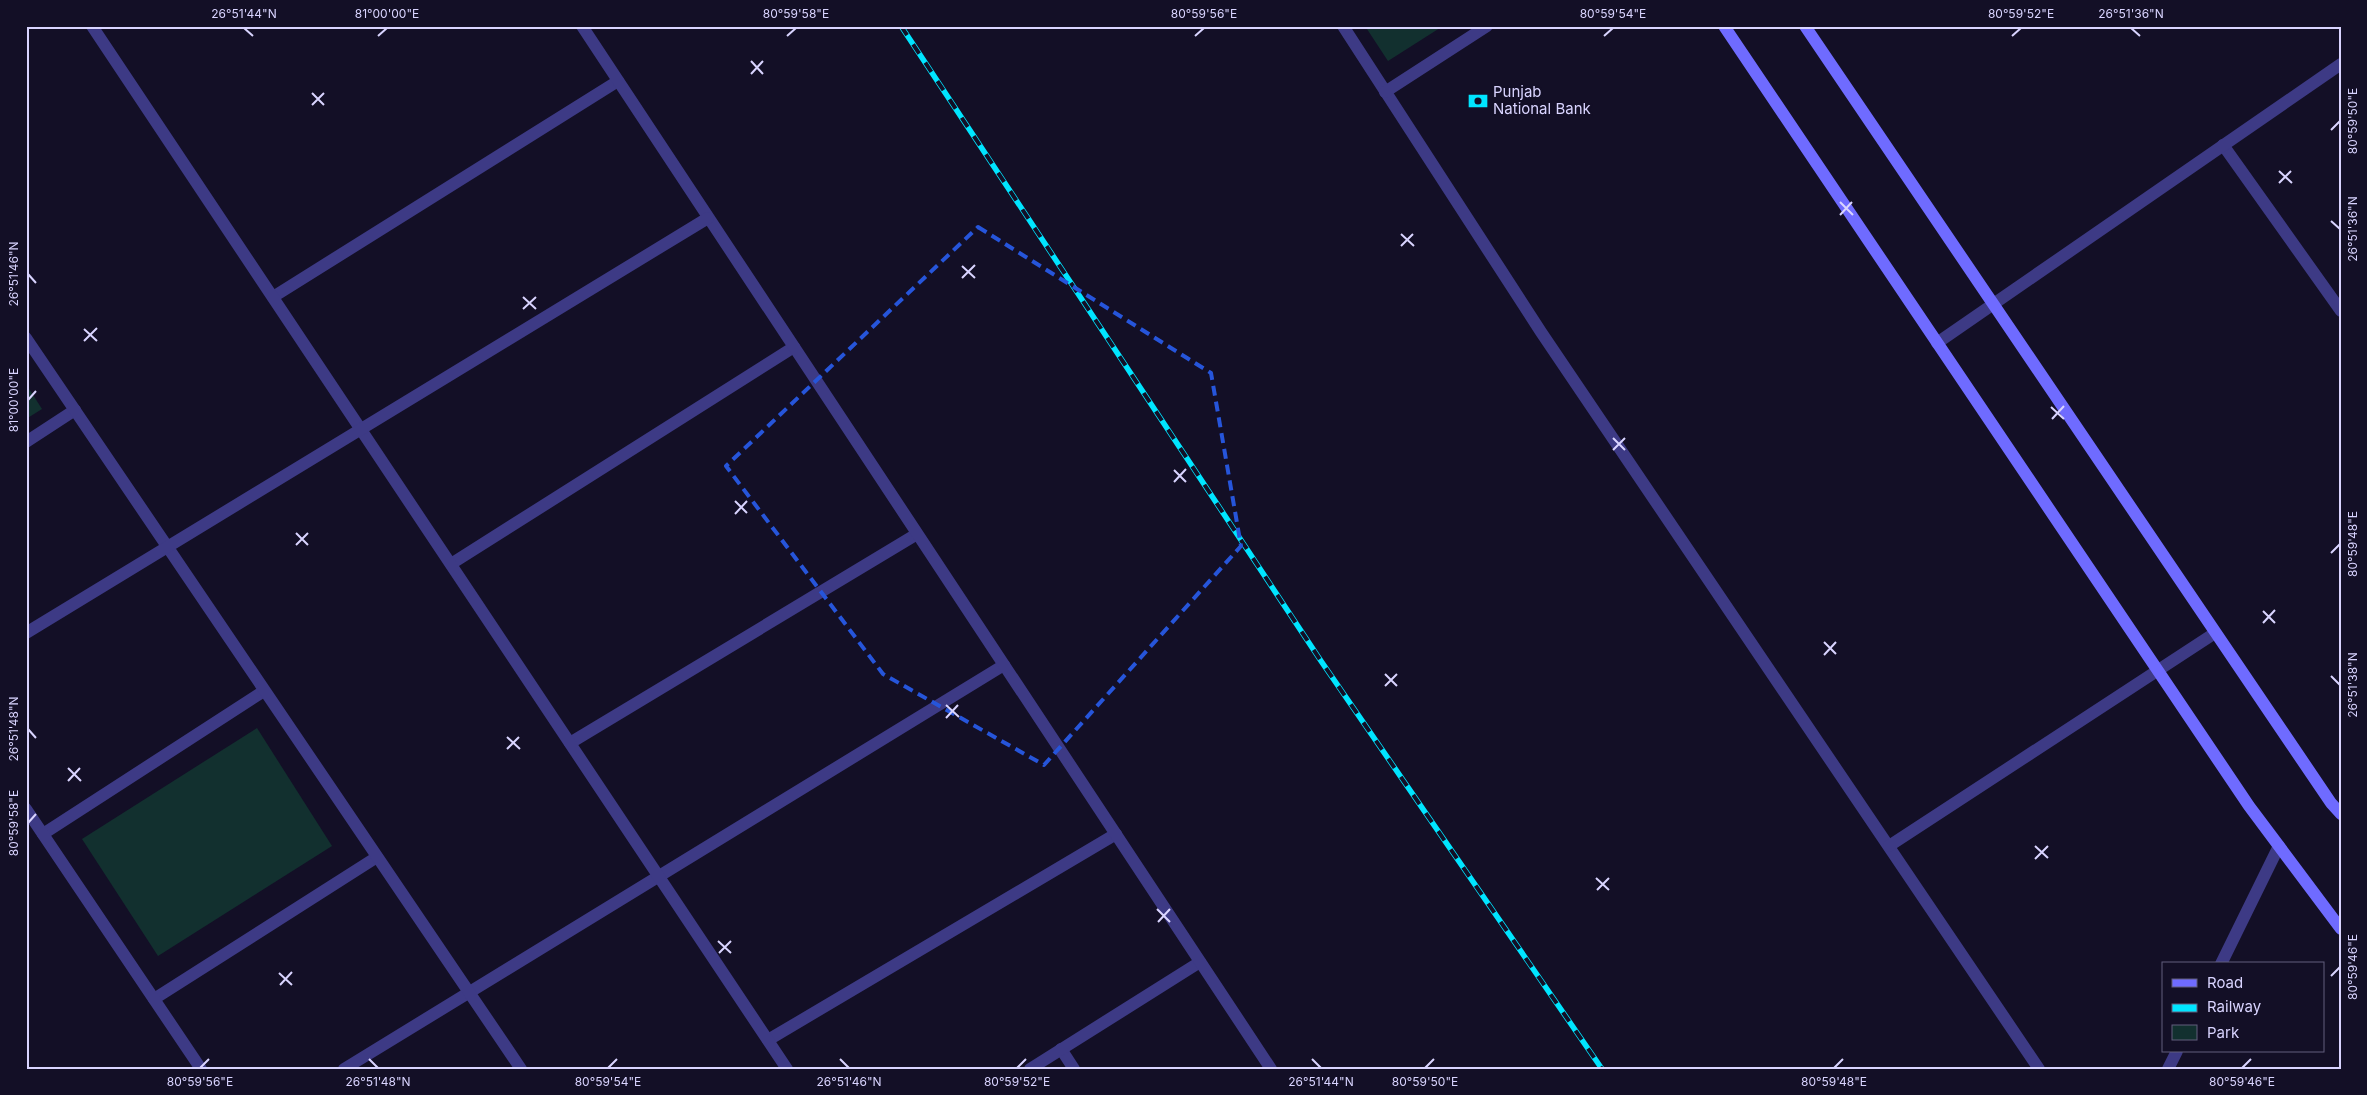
<svg xmlns="http://www.w3.org/2000/svg" width="2367" height="1095" font-family="Inter,sans-serif">
<style>
.green{fill:#12302f}
.lines{fill:none;stroke-linecap:round;stroke-linejoin:round}
.lane{stroke:#3d3a85;stroke-width:12}
.street{stroke:#3d3a85;stroke-width:12}
.secondary{stroke:#6f6bff;stroke-width:12}
.rail-casing{stroke:#00e5ff;stroke-width:5.5}
.rail{stroke:#130f26;stroke-width:4;stroke-dasharray:11;stroke-linecap:butt}
.marked{fill:none;stroke:#2655da;stroke-width:4;stroke-dasharray:10 6;stroke-linejoin:round}
.ticks{fill:none;stroke:#d9d4ff;stroke-width:2}
.labels{text-anchor:middle;stroke-width:4;stroke-linejoin:round;paint-order:stroke}
.poi-label{font-size:15px;fill:#d9d4ff;stroke:#130f26;text-anchor:start}
.neatline{fill:none;stroke:#d9d4ff;stroke-width:2}
.ticks-label{font-size:12px;text-anchor:middle;fill:#d9d4ff}
</style>
<rect width="100%" height="100%" fill="#130f26"/>
<!-- green -->
<g class="green">
<polygon points="1365,26 1443,26 1388,61"/>
<polygon points="26,384 42,409 26,419"/>
<polygon points="257,728 332,846 158,956 82,839"/>
</g>
<g class="lines">
<!-- lane -->
<g class="lane">
<polyline points="273,297 618,81"/>
<polyline points="26,442 75,410"/>
<polyline points="451,564 794,347"/>
<polyline points="570,743 917,534"/>
<polyline points="43,834 264,691"/>
<polyline points="154,999 377,857"/>
<polyline points="768,1040 1116,834"/>
<polyline points="1061,1049 1074,1069"/>
<polyline points="344,1069 1004,665"/>
<polyline points="1030,1069 1200,962"/>
</g>
<!-- street -->
<g class="street">
<polyline points="92,26 787,1069"/>
<polyline points="582,26 1271,1069"/>
<polyline points="1343,26 1541,332 2039,1069"/>
<polyline points="1385,92 1487,26"/>
<polyline points="2223,145 2341,311"/>
<polyline points="26,338 521,1069"/>
<polyline points="1937,343 2341,64"/>
<polyline points="26,633 708,218"/>
<polyline points="26,809 201,1069"/>
<polyline points="1889,846 2215,633"/>
<polyline points="2221,964 2279,846"/>
<polyline points="2168,1069 2177,1051"/>
</g>
<!-- secondary -->
<g class="secondary">
<polyline points="1724,26 2249,806 2341,929"/>
<polyline points="1805,26 2331,803 2341,814"/>
</g>
<defs>
<polyline id="rail" points="901,26 1321,661 1602,1069"/>
</defs>
<!-- rail casing -->
<use href="#rail" class="rail-casing"/>
<!-- rail -->
<use href="#rail" class="rail"/>
</g>
<!-- marked area -->
<path class="marked" d="M978 227 1211 373 1241 546 1044 765 883 674 726 466Z"/>
<!-- ticks -->
<path class="ticks" d="M244 28 253 36M2131 28 2140 36M378 36 387 28M787 36 796 28M1195 36 1204 28M1604 36 1613 28M2012 36 2021 28M751 61 763 74M751 74 763 61M312 93 324 105M312 105 324 93M2331 130 2340 121M2279 171 2292 183M2279 183 2291 171M1840 202 1853 215M1840 215 1852 202M2331 221 2340 229M1401 234 1414 246M1401 246 1413 234M962 266 975 278M28 274 36 283M962 278 975 265M523 297 536 309M523 309 536 297M84 329 97 341M84 341 97 328M28 400 36 391M2051 407 2064 419M2052 419 2064 406M1613 438 1625 450M1613 450 1625 438M1174 470 1186 482M1174 482 1186 469M735 501 747 513M735 514 747 501M296 533 308 545M296 545 308 533M2331 553 2340 544M2263 611 2275 623M2263 623 2275 610M1824 642 1836 654M1824 655 1836 642M1385 674 1397 686M2331 676 2340 685M1385 686 1397 674M946 705 959 717M946 718 958 705M28 729 36 738M507 737 520 749M507 749 519 737M68 768 81 781M68 781 80 768M28 823 36 814M2035 846 2048 858M2035 859 2048 846M1596 878 1609 890M1597 890 1609 878M1157 909 1170 922M1158 922 1170 909M718 941 731 953M719 953 731 941M279 973 292 985M2331 976 2340 967M280 985 292 972M369 1059 378 1068M840 1059 849 1068M1312 1059 1321 1068M200 1068 209 1059M608 1068 617 1059M1017 1068 1026 1059M1425 1068 1434 1059M1834 1068 1843 1059M2242 1068 2251 1059"/>
<!-- icons -->
<defs>
<symbol id="bank-bare" viewBox="-9 -9 18 18"><path d="M-6-4H6V4H-6ZM0-2.3a2.3 2.3 0 1 0 0 4.6a2.3 2.3 0 1 0 0-4.6Z" fill="#00e5ff" stroke="#130f26" stroke-width="2.5" paint-order="stroke"/></symbol>
</defs>
<g fill-rule="evenodd">
<use href="#bank-bare" x="1464" y="87" width="28" height="28"/>
</g>
<g class="labels">
<!-- poi labels -->
<g class="poi-label">
<text x="1493" y="97">Punjab<tspan x="1493" dy="17">National Bank</tspan></text>
</g>
</g>
<!-- border -->
<rect width="2367" height="1095" fill="none" stroke="#130f26" stroke-width="55"/>
<!-- legend -->
<rect x="2162" y="962" width="162" height="90" fill="#130f26" stroke="#625e7d"/>
<rect x="2172" y="979" width="25" height="8" fill="#6f6bff" stroke="#625e7d"/>
<text x="2207" y="988" font-size="15" fill="#d9d4ff">Road</text>
<rect x="2172" y="1004" width="25" height="8" fill="#00e5ff" stroke="#625e7d"/>
<text x="2207" y="1012" font-size="15" fill="#d9d4ff">Railway</text>
<rect x="2172" y="1025" width="25" height="15" fill="#12302f" stroke="#625e7d"/>
<text x="2207" y="1038" font-size="15" fill="#d9d4ff">Park</text>
<rect x="28" y="28" width="2312" height="1040" class="neatline"/>
<g class="ticks-label">
<text x="244" y="18">26°51'44"N</text>
<text x="387" y="18">81°00'00"E</text>
<text x="796" y="18">80°59'58"E</text>
<text x="1204" y="18">80°59'56"E</text>
<text x="1613" y="18">80°59'54"E</text>
<text x="2021" y="18">80°59'52"E</text>
<text x="2131" y="18">26°51'36"N</text>
<text transform="translate(2353 121) rotate(-90)" y="4">80°59'50"E</text>
<text transform="translate(2353 229) rotate(-90)" y="4">26°51'36"N</text>
<text transform="translate(14 274) rotate(-90)" y="4">26°51'46"N</text>
<text transform="translate(14 400) rotate(-90)" y="4">81°00'00"E</text>
<text transform="translate(2353 544) rotate(-90)" y="4">80°59'48"E</text>
<text transform="translate(2353 685) rotate(-90)" y="4">26°51'38"N</text>
<text transform="translate(14 729) rotate(-90)" y="4">26°51'48"N</text>
<text transform="translate(14 823) rotate(-90)" y="4">80°59'58"E</text>
<text transform="translate(2353 967) rotate(-90)" y="4">80°59'46"E</text>
<text x="200" y="1086">80°59'56"E</text>
<text x="378" y="1086">26°51'48"N</text>
<text x="608" y="1086">80°59'54"E</text>
<text x="849" y="1086">26°51'46"N</text>
<text x="1017" y="1086">80°59'52"E</text>
<text x="1321" y="1086">26°51'44"N</text>
<text x="1425" y="1086">80°59'50"E</text>
<text x="1834" y="1086">80°59'48"E</text>
<text x="2242" y="1086">80°59'46"E</text>
</g>
</svg>
